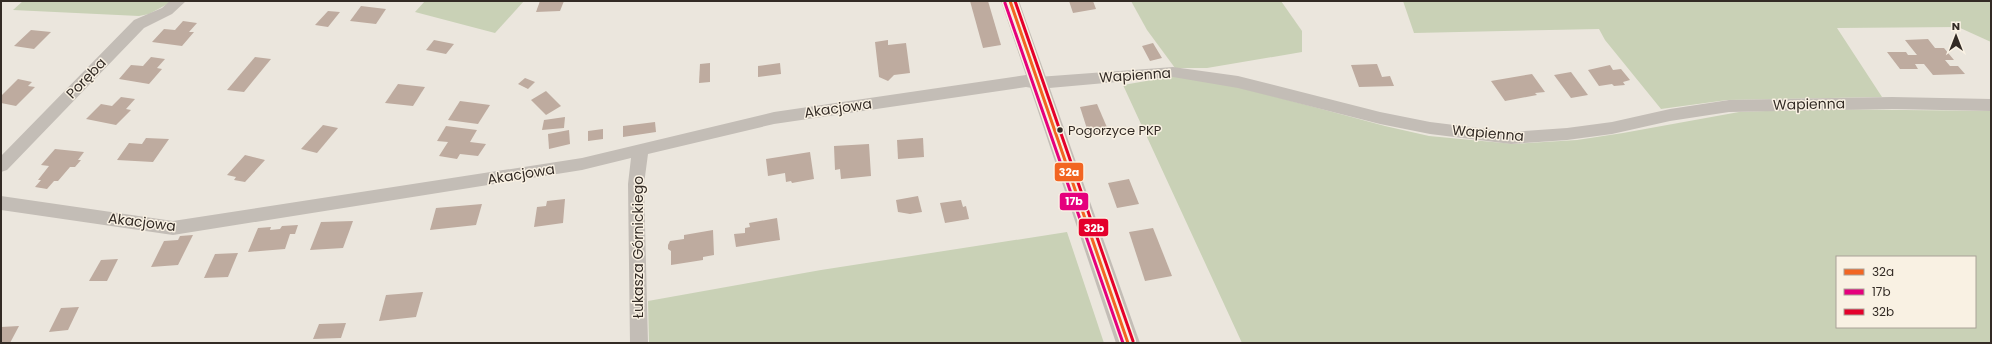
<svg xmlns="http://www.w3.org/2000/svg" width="1992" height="344" font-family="Poppins,sans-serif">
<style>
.green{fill:#c9d1b6;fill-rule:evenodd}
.building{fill:#beab9f}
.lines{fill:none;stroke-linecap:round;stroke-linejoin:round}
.minor{fill:#c3bdb6;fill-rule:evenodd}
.tertiary{fill:#c3bdb6;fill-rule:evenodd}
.bus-1-casing{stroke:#f9f1e3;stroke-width:6}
.bus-2-casing{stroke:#f9f1e3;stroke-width:6}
.bus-3-casing{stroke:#f9f1e3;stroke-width:6}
.bus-1{stroke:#f26522;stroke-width:3}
.bus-2{stroke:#e5007d;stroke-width:3}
.bus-3{stroke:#e4002b;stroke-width:3}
.bus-dot{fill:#332b25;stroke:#f9f1e3;stroke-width:1.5}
.labels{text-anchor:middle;stroke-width:3;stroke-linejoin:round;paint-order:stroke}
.bus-label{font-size:13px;fill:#332b25;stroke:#f9f1e3;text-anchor:start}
.street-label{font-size:14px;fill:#332b25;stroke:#f9f1e3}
.line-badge{stroke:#f9f1e3;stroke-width:1.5}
.badge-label{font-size:11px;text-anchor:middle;font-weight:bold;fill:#fff}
</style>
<rect width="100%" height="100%" fill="#ebe6dd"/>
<!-- green -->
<g class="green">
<polygon points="23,1 173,1 149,14 139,16 13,10"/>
<polygon points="425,1 524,1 495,33 415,12"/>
<polygon points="1131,1 1281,1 1302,31 1302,52 1207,68 1175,68 1147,30"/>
<polygon points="1403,1 1991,1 1991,42 1958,27 1837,28 1882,97 1727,100 1661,109 1605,40 1599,29 1414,33"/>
<path d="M1175 76 1228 84 1385 126 1429 136 1514 144 1577 140 1623 133 1739 112 1816 109 1991 111V343H1242L1123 85ZM1837 257H1975V327H1837Z"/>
<polygon points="1067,232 1104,343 649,343 648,301 821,270"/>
</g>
<!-- building -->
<g class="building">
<polygon points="540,1 564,1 560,11 536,12"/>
<polygon points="970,1 988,1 1001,45 983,48"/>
<polygon points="1069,1 1093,1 1096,9 1073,13"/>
<polygon points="361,6 386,9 376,24 350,21"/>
<polygon points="328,11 340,12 328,27 315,25"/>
<polygon points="183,21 197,23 189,32 194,32 182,46 152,42 164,29 175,30"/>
<polygon points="31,30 51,32 34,49 14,46"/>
<polygon points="1928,39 1935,48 1944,48 1954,60 1945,60 1950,66 1958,66 1965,74 1933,75 1924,64 1915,64 1918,69 1900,69 1887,52 1906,52 1908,55 1917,55 1905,40"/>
<polygon points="434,40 454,44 446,54 426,50"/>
<polygon points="888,40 888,45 906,43 910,73 894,75 888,81 879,77 875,42"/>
<polygon points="1153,43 1162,58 1150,61 1142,46"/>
<polygon points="151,57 165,59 157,68 162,69 149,84 119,79 131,65 143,66"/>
<polygon points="255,57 271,59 244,92 227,90"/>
<polygon points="710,63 710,82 699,83 700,64"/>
<polygon points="780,63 781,74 758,77 758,66"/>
<polygon points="1377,64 1382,77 1390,76 1394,86 1359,87 1351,65"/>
<polygon points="1610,65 1613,70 1621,69 1630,80 1623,82 1625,85 1614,86 1612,84 1599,86 1588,70"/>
<polygon points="1571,72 1588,95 1571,98 1554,75"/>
<polygon points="1532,74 1545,92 1535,93 1537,95 1505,101 1491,81"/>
<polygon points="525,78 535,82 528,89 518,84"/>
<polygon points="18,79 32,82 28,86 35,87 16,106 1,103 1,96"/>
<polygon points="398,84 425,87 413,106 385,103"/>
<polygon points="546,91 561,106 546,115 531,100"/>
<polygon points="121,97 135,99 126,109 131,110 116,125 86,119 101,104 112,106"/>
<polygon points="460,101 490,105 478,124 448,120"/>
<polygon points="1097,104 1109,132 1089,135 1080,107"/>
<polygon points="565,117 564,128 542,130 544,120"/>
<polygon points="655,122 656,132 623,137 623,126"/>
<polygon points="323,125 338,128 317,153 301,149"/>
<polygon points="446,126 477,130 470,142 486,144 478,156 460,154 457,159 439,156 448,142 437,141"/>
<polygon points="603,129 603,139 588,141 588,131"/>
<polygon points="569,130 570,144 549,149 548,134"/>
<polygon points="146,138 169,139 153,162 117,160 129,143 142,144"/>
<polygon points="923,138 924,157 898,159 897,140"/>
<polygon points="869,144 871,176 841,179 840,169 835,170 834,146"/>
<polygon points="55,149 84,152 78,160 81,160 75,167 70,167 58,181 54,181 47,189 35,187 41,180 38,180 49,166 41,165"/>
<polygon points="810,152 814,179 792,183 791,181 786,182 785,173 768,176 766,159"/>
<polygon points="245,155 265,160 245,182 234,180 236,177 227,175"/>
<polygon points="1129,179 1139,204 1117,208 1108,183"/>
<polygon points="918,196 922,212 910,214 898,212 896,200"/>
<polygon points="565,199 563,223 534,227 537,207 546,206 547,201"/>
<polygon points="961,200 963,207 966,206 969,219 945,223 940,203"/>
<polygon points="482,204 476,225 430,230 436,208"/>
<polygon points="777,218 780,240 736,247 734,234 745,233 745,228 750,227 749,223"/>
<polygon points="353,221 343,248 310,250 321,222"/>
<polygon points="298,225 295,234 290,234 285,249 248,252 258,228 271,227 270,230 280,229 282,226"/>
<polygon points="1153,228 1172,276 1145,281 1129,232"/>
<polygon points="713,230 714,255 703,257 703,260 671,265 671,251 668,249 668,245 670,241 684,239 684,235"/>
<polygon points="193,235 178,265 151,267 164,241 178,240 180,236"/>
<polygon points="238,253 228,277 204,278 215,254"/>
<polygon points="118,259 107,281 89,281 101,260"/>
<polygon points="423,292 416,317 379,321 386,295"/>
<polygon points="79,307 68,330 49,332 61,308"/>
<polygon points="346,323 341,338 313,339 319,324"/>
<polygon points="19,326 10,343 1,343 1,327"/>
</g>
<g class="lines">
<!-- minor -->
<g class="minor">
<polygon points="170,1 186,1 172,14 144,28 7,170 1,172 1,156 134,20 162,8"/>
<polygon points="1173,67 1238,76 1380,112 1430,122 1511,132 1567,128 1612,122 1670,109 1729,100 1892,97 1991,99 1991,111 1892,109 1729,112 1670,121 1612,134 1567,140 1511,144 1430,134 1380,124 1238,88 1173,77 1038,89 1026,87 774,124 648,154 644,184 648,343 630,343 628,184 631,158 582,170 173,235 1,210 1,196 173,221 582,158 774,112 1026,75 1038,77"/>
</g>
<!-- tertiary -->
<polygon class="tertiary" points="1001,1 1019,1 1140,343 1116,343"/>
<defs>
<polyline id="bus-1" points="1010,1 1128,343"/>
<polyline id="bus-2" points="1005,3 1123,343"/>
<polyline id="bus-3" points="1015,1 1133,341"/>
</defs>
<!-- bus-1 casing -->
<use href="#bus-1" class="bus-1-casing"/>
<!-- bus-2 casing -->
<use href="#bus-2" class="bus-2-casing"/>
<!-- bus-3 casing -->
<use href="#bus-3" class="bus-3-casing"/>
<!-- bus-1 -->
<use href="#bus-1" class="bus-1"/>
<!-- bus-2 -->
<use href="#bus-2" class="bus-2"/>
<!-- bus-3 -->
<use href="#bus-3" class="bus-3"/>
</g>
<!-- markers -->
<circle class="bus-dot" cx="1060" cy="130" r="3.5"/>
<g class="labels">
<!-- bus labels -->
<g class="bus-label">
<text x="1068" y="135">Pogorzyce PKP</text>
</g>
<!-- street labels -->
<g class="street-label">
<text transform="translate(1135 75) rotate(-4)" y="5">Wapienna</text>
<text transform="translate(86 78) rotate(-46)" y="5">Poręba</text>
<text transform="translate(1809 104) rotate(-1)" y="5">Wapienna</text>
<text transform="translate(838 108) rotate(-8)" y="5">Akacjowa</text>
<text transform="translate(1488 133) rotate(5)" y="5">Wapienna</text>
<text transform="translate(521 174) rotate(-9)" y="5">Akacjowa</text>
<text transform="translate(142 222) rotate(7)" y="5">Akacjowa</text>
<text transform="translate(638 247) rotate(-90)" y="5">Łukasza Górnickiego</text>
</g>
</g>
<g class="line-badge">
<rect x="1054" y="162" width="30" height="20" rx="4" fill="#f26522"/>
<rect x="1059" y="192" width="30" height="19" rx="4" fill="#e5007d"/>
<rect x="1078" y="218" width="31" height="19" rx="4" fill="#e4002b"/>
</g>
<g class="badge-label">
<text x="1069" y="176">32a</text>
<text x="1074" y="205">17b</text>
<text x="1094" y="232">32b</text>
</g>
<!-- border -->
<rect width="1992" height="344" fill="none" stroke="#332b25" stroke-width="4"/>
<!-- legend -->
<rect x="1836" y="256" width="140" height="72" fill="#f9f1e3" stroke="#aaa297"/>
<rect x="1844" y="269" width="20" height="6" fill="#f26522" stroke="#aaa297"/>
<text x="1872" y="276" font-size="12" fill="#332b25">32a</text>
<rect x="1844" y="289" width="20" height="6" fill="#e5007d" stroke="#aaa297"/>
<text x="1872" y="296" font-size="12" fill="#332b25">17b</text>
<rect x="1844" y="309" width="20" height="6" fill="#e4002b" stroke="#aaa297"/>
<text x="1872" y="316" font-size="12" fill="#332b25">32b</text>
<!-- north arrow -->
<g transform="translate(1956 36)" stroke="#f9f1e3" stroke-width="3" paint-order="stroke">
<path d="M0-3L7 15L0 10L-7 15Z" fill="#332b25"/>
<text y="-6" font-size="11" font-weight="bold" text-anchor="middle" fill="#332b25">N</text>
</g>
</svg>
